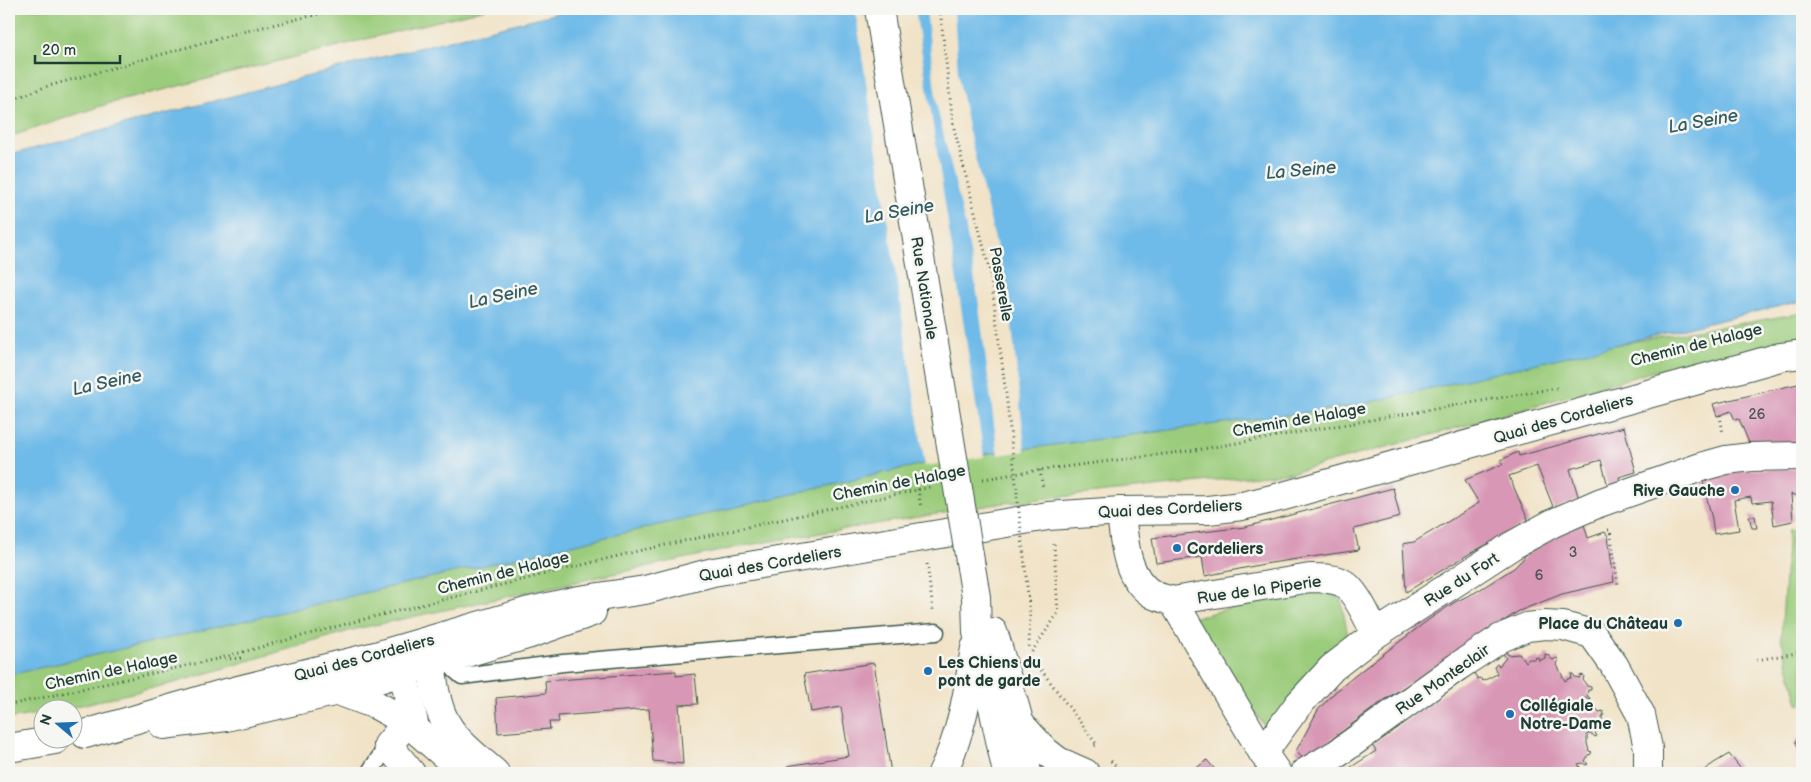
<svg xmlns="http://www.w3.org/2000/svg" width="1811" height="782" font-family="'Balsamiq Sans',sans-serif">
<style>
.green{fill:#9bcc7b;stroke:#5d8458}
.water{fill:#6ebae8;stroke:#467c8e}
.pier{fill:#f1e3c7}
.building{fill:#d897b5}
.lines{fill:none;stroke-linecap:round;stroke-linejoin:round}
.service-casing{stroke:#3e564a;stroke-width:19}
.minor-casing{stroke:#3e564a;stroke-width:30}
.secondary-casing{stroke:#3e564a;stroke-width:30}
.path{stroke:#3e564a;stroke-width:3;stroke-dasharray:1 4;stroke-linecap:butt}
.service{stroke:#fff;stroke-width:16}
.minor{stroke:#fff;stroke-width:28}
.secondary{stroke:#fff;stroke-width:28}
.secondary-bridge-casing{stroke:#3e564a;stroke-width:30;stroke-linecap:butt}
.path-bridge{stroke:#3e564a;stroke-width:3;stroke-dasharray:1 4;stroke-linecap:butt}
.secondary-bridge{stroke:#fff;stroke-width:28}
.poi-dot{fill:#1f6fb2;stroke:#f6f6f2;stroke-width:2}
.labels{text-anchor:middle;stroke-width:5;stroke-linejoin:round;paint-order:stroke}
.number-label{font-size:14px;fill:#4d5454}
.street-label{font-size:16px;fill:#1f3d34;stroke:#f6f6f2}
.poi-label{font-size:16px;font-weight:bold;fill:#1f3d34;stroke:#f6f6f2;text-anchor:start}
.water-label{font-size:18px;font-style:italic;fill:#335c61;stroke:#f6f6f2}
</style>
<rect width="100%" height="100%" fill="#f6f6f2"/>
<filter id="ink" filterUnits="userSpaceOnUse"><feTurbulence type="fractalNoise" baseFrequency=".02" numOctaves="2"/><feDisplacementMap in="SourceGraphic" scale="10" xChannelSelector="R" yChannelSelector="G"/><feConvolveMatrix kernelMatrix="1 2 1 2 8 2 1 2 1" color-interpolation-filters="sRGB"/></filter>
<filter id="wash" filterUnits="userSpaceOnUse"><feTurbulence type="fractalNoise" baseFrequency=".0096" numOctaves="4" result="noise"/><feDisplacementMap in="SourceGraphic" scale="20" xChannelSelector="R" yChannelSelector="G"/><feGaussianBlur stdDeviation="1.12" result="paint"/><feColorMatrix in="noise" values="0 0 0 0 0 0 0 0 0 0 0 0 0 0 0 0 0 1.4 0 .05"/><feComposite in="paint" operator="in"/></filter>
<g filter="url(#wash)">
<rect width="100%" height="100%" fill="#f1e3c7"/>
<!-- green -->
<g class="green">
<polygon points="9,9 486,9 107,104 9,137"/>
<polygon points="1802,313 1802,341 1675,365 1464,426 1294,472 1004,503 748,545 356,629 174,683 81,705 59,709 42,710 42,713 9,719 9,667 849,465 1458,371"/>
<polygon points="1788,530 1802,530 1802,705 1798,704 1781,638"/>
<polygon points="1317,586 1341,599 1349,642 1266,728 1188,619"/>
</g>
<!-- water -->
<polygon class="water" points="573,9 1802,9 1802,301 1355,406 985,454 927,463 9,675 9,155 358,63"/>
<!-- pier -->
<g class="pier">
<polygon points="855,9 915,9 984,457 925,466"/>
<polygon points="926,9 954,9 958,75 968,128 1009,298 1025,451 998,455 978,298 965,224 937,107"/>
</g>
<g id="blocks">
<!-- building -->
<g class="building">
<polygon points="1802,383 1802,443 1752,450 1739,419 1735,420 1731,411 1717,416 1713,404"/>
<polygon points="1624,427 1636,472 1619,477 1620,482 1609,490 1601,460 1570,469 1579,499 1554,509 1537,466 1509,476 1529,522 1469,554 1406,592 1403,544 1414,542 1479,503 1465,480 1503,464 1501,460 1518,452 1519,456"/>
<polygon points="1802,468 1802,497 1791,494 1793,521 1774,525 1771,501 1752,503 1751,497 1734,500 1739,530 1714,534 1712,519 1702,478 1745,470"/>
<polygon points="1393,488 1400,517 1354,529 1359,550 1264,564 1205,576 1202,557 1156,563 1152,538 1245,527"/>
<polygon points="1749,516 1755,516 1757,528 1752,528"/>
<polygon points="1583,521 1588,538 1605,532 1608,536 1614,582 1562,594 1519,611 1383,701 1304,760 1296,751 1318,710 1334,693 1362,670 1431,618 1455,602 1476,592 1514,568 1524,558 1524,556"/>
<polygon points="1506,651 1508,655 1519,654 1526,662 1529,659 1536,659 1535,658 1538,657 1539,661 1545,658 1545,654 1549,655 1549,657 1553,660 1557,658 1559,661 1556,663 1565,681 1572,677 1571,674 1573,674 1575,677 1580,678 1581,675 1584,676 1583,680 1587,686 1591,687 1591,690 1588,690 1587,696 1590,698 1589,700 1585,698 1581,700 1586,707 1591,706 1592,703 1594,704 1595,707 1599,712 1603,711 1604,715 1602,716 1602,723 1605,725 1603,728 1600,727 1595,733 1597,736 1595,737 1592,734 1587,734 1587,743 1589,751 1592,752 1590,755 1589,754 1585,761 1588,764 1586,765 1583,763 1578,764 1580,767 1576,770 1578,773 1342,773 1376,751 1372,745 1378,740 1474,673 1478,679 1480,678 1483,681 1497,674 1497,672 1494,667 1497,664 1499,666 1506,658 1503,654"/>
<polygon points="874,663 891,773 788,773 787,766 849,756 841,707 811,712 804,674"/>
<polygon points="676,671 676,676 695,674 698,704 679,705 683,764 653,761 649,709 558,716 559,722 549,722 550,729 498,733 496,698 546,693 545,681"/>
<polygon points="1802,736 1802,755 1795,741"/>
<polygon points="1729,754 1744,773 1700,773 1714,763"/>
<polygon points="1207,760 1217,772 1215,773 1190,773"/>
</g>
</g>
</g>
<g filter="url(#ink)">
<use href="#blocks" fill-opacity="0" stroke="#3e564a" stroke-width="1"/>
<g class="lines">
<defs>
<g id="service">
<polyline points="450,657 455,670 462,676 563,663 936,632"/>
<polyline points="369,773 388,745"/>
</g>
<g id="minor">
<path d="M1121 511C1124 540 1125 579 1154 595 1160 598 1167 599 1173 601L1263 753 1277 773"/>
<path d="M1173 601 1310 578C1321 578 1331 578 1341 582 1356 589 1368 620 1376 634"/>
<polyline points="1263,753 1298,705 1332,668 1376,634 1513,545 1553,523 1599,503 1701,467 1726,460 1751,457 1802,456"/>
<polyline points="411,773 388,745 412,716"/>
<polyline points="1304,773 1338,753 1457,667 1501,638 1527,627 1545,625 1563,626 1592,634 1614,665 1641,715 1648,748 1648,773"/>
</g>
<g id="secondary">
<polyline points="971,567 976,597 977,632 1007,773"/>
<polyline points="993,632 996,640 1020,724 1027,773"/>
<path d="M428 645C433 669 433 695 443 717 453 740 477 757 495 773"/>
<polyline points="399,653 415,728"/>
<polyline points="338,691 376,705 407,722 465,773"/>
<polyline points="1020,724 1045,751 1058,761 1085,773"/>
<polyline points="163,725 226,717 338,691 530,634 592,612"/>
<polyline points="85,734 222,694 379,655 526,612 579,600 645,590 713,572 1048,516 1121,511 1208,510 1242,506 1280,497 1780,357 1802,354"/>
<polyline points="9,748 55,740"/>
<path d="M942 773C962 734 968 691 975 648"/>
</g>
</defs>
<!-- service casing -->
<use href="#service" class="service-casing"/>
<!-- minor casing -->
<use href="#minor" class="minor-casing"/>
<!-- secondary casing -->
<use href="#secondary" class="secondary-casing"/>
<!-- path -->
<g class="path">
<polyline points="9,101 45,87 238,33 340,9"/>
<polyline points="1720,415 1723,434"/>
<polyline points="1040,470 1043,489"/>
<polyline points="983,479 1040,470 1196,450 1557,388"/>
<polyline points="918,489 921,508"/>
<polyline points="1608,530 1610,530 1618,585"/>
<polyline points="927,564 933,610"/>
<polyline points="1025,566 1030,615 1029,647"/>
<polyline points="1029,656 1058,613 1054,544"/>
<polyline points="225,659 244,658"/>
<polyline points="1031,659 1039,667 1097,745 1093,746"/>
<polyline points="1757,660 1802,652"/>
<polyline points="9,705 217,659 357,621 638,551 930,487"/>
<polyline points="1111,761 1122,773"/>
</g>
<!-- service -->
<use href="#service" class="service"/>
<!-- minor -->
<use href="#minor" class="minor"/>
<!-- secondary -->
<use href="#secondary" class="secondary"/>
<defs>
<polyline id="secondary-bridge" points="879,9 971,567"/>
</defs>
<!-- secondary-bridge casing -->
<use href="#secondary-bridge" class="secondary-bridge-casing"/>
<!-- path-bridge -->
<polyline class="path-bridge" points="940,9 953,124 990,272 1007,402 1025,566"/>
<!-- secondary-bridge -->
<use href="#secondary-bridge" class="secondary-bridge"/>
</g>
</g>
<!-- markers -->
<g class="poi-dot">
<circle cx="1735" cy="490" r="5"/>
<circle cx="1177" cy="548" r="5"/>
<circle cx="1678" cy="623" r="5"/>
<circle cx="928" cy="671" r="5"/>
<circle cx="1510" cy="714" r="5"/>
</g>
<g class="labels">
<!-- number labels -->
<g class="number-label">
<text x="1757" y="419">26</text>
<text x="1573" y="557">3</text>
<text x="1539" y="580">6</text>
</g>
<!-- street labels -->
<g class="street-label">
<text transform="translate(1002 284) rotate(80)" y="6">Passerelle</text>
<text transform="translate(925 288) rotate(81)" y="6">Rue Nationale</text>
<text transform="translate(1696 344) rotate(-14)" y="6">Chemin de Halage</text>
<text transform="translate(1563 418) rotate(-16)" y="6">Quai des Cordeliers</text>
<text transform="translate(1299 419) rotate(-10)" y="6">Chemin de Halage</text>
<text transform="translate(899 482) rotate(-11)" y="6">Chemin de Halage</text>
<text transform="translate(1170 508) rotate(-3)" y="6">Quai des Cordeliers</text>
<text transform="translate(770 563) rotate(-10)" y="6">Quai des Cordeliers</text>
<text transform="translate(503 572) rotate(-14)" y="6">Chemin de Halage</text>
<text transform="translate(1461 579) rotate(-33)" y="6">Rue du Fort</text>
<text transform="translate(1259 589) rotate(-8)" y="6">Rue de la Piperie</text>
<text transform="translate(364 657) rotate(-15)" y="6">Quai des Cordeliers</text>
<text transform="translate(111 670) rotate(-12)" y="6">Chemin de Halage</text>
<text transform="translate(1442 679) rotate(-35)" y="6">Rue Monteclair</text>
</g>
<!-- poi labels -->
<g class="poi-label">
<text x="1725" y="496" text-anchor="end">Rive Gauche</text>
<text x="1187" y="554">Cordeliers</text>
<text x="1668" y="629" text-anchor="end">Place du Château</text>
<text x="938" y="668">Les Chiens du<tspan x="938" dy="18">pont de garde</tspan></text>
<text x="1520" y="711">Collégiale<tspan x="1520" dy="18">Notre-Dame</tspan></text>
</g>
<!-- water labels -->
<g class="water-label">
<text transform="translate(1703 121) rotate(-10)" y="6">La Seine</text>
<text transform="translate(1301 170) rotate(-5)" y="6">La Seine</text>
<text transform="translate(899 211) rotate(-10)" y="6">La Seine</text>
<text transform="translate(503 295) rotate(-12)" y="6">La Seine</text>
<text transform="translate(107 382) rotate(-12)" y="6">La Seine</text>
</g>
</g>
<!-- margin -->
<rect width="1811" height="782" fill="none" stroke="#f6f6f2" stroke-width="30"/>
<!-- north arrow -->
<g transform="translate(58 724) rotate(289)"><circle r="24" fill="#f6f6f2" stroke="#a0aca6"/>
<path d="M0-4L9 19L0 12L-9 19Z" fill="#1f6fb2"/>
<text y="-8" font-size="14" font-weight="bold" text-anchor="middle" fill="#1f3d34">N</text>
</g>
<!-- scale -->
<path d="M35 55v8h85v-8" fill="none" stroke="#1f3d34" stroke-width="2.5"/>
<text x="42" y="55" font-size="15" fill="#1f3d34" stroke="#f6f6f2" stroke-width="4" paint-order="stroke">20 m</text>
</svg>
